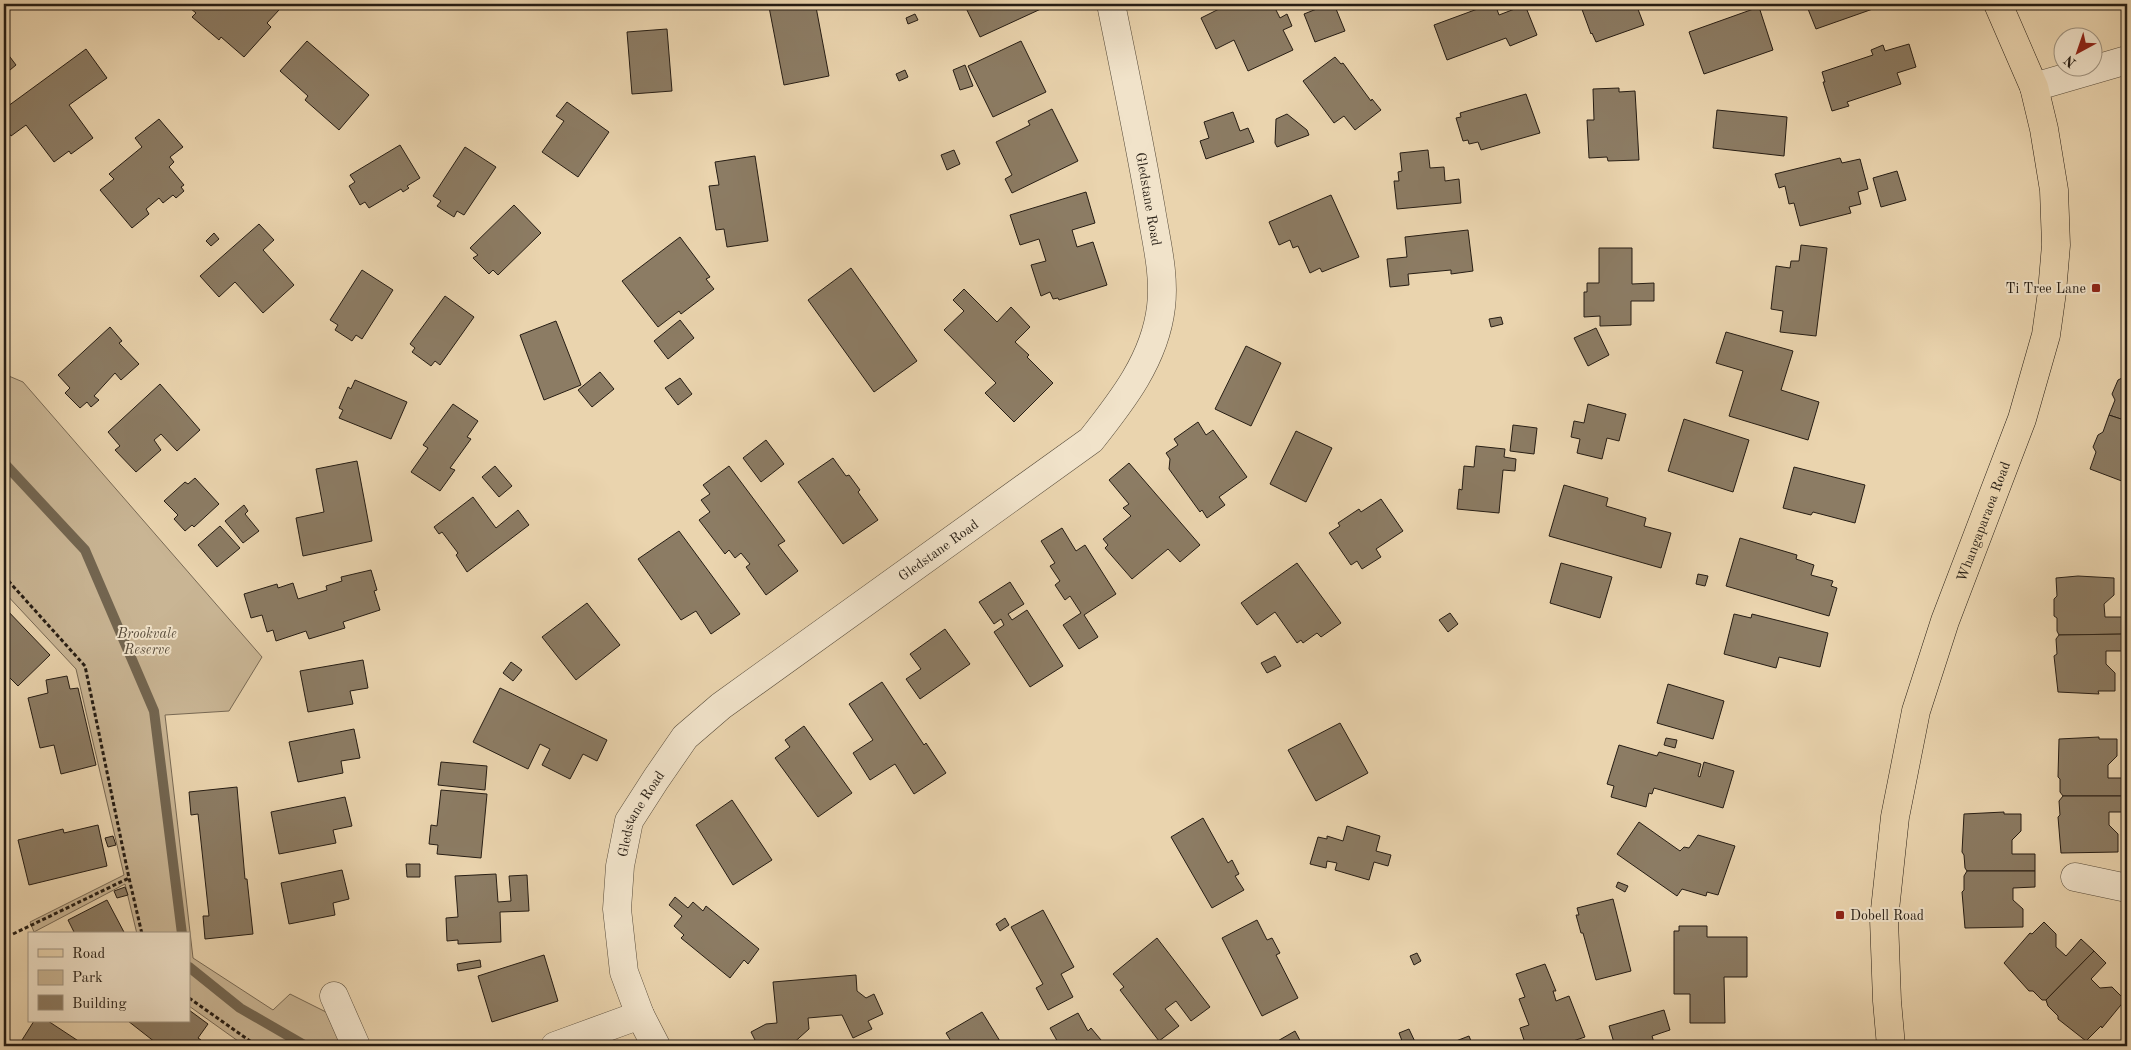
<svg xmlns="http://www.w3.org/2000/svg" width="2131" height="1050" font-family="'Old Standard TT',serif">
<style>
.green{fill:#c9b594;stroke:#786954}
.lines{fill:none;stroke-linecap:round;stroke-linejoin:round}
.stream{stroke:#736651;stroke-width:10}
.building{fill:#8c7c64;stroke:#261d14}
.street-casing{stroke:#574b3a;stroke-width:29}
.primary-casing{stroke:#261d14;stroke-width:29}
.path{stroke:#261d14;stroke-width:3;stroke-dasharray:4 2.5;stroke-linecap:butt}
.street{stroke:#f1e3ca;stroke-width:28}
.primary{stroke:#ead4ae;stroke-width:28}
.poi-dot{fill:#8f2418;stroke:#f1e3ca;stroke-width:2}
.labels{text-anchor:middle;stroke-width:4;stroke-linejoin:round;paint-order:stroke}
.street-label{font-size:14px;fill:#261d14;stroke:#f1e3ca}
.poi-label{font-size:14px;fill:#261d14;stroke:#f1e3ca;text-anchor:end}
.park-label{font-size:14px;font-style:italic;fill:#574b3a;stroke:#f1e3ca}
</style>
<rect width="100%" height="100%" fill="#ead4ae"/>
<filter id="stains"><feTurbulence type="fractalNoise" baseFrequency=".004" numOctaves="4"/><feColorMatrix values="0 0 0 0 .2 0 0 0 0 .09 0 0 0 0 .02 0 0 0 .5 -.17"/></filter>
<radialGradient id="worn" r=".72"><stop offset=".6" stop-color="#630" stop-opacity="0"/><stop offset="1" stop-color="#630" stop-opacity=".3"/></radialGradient>
<!-- green -->
<polygon class="green" points="4,374 23,382 262,657 229,711 165,715 193,958 273,1010 290,994 336,1017 365,1046 245,1046 189,1006 189,934 137,934 125,884 34,932 30,922 124,875 76,669 4,592"/>
<g class="lines">
<!-- stream -->
<g class="stream">
<polyline points="4,463 85,550 154,711 182,934"/>
<polyline points="189,967 240,1008 306,1046"/>
</g>
</g>
<!-- building -->
<g class="building">
<polygon points="185,4 272,4 279,10 267,23 271,27 244,57 221,37 219,40 192,17 196,13"/>
<polygon points="789,4 820,4 820,6 816,7 829,76 784,85 769,7"/>
<polygon points="969,4 1041,4 1043,8 980,37 965,6"/>
<polygon points="1229,4 1273,4 1280,18 1287,14 1292,26 1283,30 1293,50 1248,71 1234,40 1216,49 1201,18"/>
<polygon points="1329,4 1334,4 1345,31 1315,42 1304,14"/>
<polygon points="1491,4 1495,4 1499,15 1525,5 1537,35 1510,46 1506,38 1447,60 1434,25"/>
<polygon points="1580,4 1636,4 1644,25 1596,42 1592,33 1591,34"/>
<polygon points="1806,4 1887,4 1816,29"/>
<polygon points="1759,7 1773,50 1704,74 1689,32"/>
<polygon points="915,14 918,20 908,24 906,18"/>
<polygon points="667,29 672,91 632,94 627,32"/>
<polygon points="307,41 369,95 339,130 305,100 308,96 280,71"/>
<polygon points="1021,41 1046,92 993,117 968,66"/>
<polygon points="1909,44 1916,67 1897,73 1901,84 1847,102 1849,106 1832,111 1823,82 1825,82 1822,72 1873,55 1871,50 1883,45 1885,51"/>
<polygon points="4,49 16,65 4,75"/>
<polygon points="86,49 107,78 69,105 93,138 71,154 69,151 54,162 26,125 11,136 4,126 4,109"/>
<polygon points="1335,57 1341,64 1343,63 1371,101 1372,99 1381,110 1355,130 1344,116 1334,123 1303,81"/>
<polygon points="965,65 973,86 960,90 953,70"/>
<polygon points="905,70 908,77 899,81 896,74"/>
<polygon points="1619,88 1619,92 1635,91 1639,160 1608,161 1607,157 1589,158 1587,120 1594,120 1593,89"/>
<polygon points="1526,94 1540,133 1481,150 1478,142 1469,144 1468,140 1463,141 1456,118 1461,117 1460,113"/>
<polygon points="567,102 609,132 578,177 542,152 564,121 556,116"/>
<polygon points="1052,109 1078,161 1012,193 1005,179 1012,175 996,142 1030,125 1028,121"/>
<polygon points="1717,110 1787,117 1784,156 1713,148"/>
<polygon points="1233,112 1240,131 1248,128 1254,142 1206,159 1200,141 1209,138 1204,122"/>
<polygon points="1287,114 1307,130 1309,135 1277,147 1275,143 1276,119"/>
<polygon points="159,119 183,147 170,157 174,162 169,167 184,185 181,187 184,191 176,198 173,195 163,203 159,198 146,209 149,214 132,228 100,190 114,179 109,174 142,147 135,138"/>
<polygon points="400,145 420,178 407,186 409,188 403,192 401,189 369,208 365,202 360,205 349,186 355,182 350,175"/>
<polygon points="465,147 496,167 464,215 457,211 454,217 437,206 441,201 433,196"/>
<polygon points="954,150 960,164 947,170 941,155"/>
<polygon points="1428,150 1430,168 1444,167 1445,181 1459,179 1461,203 1397,209 1394,181 1399,181 1398,172 1402,171 1400,153"/>
<polygon points="755,156 768,241 727,247 724,229 716,230 709,186 719,185 715,162"/>
<polygon points="1840,158 1842,163 1860,159 1868,189 1858,192 1861,204 1849,207 1851,213 1800,226 1794,203 1789,204 1785,186 1779,188 1775,174"/>
<polygon points="1897,171 1906,200 1881,207 1873,178"/>
<polygon points="1086,192 1095,223 1072,230 1077,247 1093,242 1107,285 1059,300 1058,298 1053,299 1050,292 1041,296 1031,265 1046,261 1039,239 1020,245 1010,215"/>
<polygon points="1331,195 1359,257 1322,272 1320,268 1310,273 1298,246 1293,248 1290,240 1279,245 1269,222"/>
<polygon points="514,205 541,233 498,275 493,270 489,274 473,258 478,255 470,248"/>
<polygon points="259,224 274,240 263,250 294,285 263,313 235,282 219,297 200,276"/>
<polygon points="1468,230 1473,271 1451,274 1451,270 1408,274 1409,285 1390,287 1387,259 1407,257 1405,237"/>
<polygon points="214,233 219,239 211,246 206,241"/>
<polygon points="680,237 710,277 706,279 714,289 681,314 679,311 658,327 622,281"/>
<polygon points="1801,245 1827,248 1816,336 1780,332 1783,311 1771,309 1776,266 1790,268 1791,261 1799,261"/>
<polygon points="1599,248 1632,248 1632,284 1654,283 1654,301 1631,301 1631,325 1600,326 1600,316 1584,317 1584,292 1587,292 1587,283 1599,283"/>
<polygon points="851,268 917,361 874,392 808,300"/>
<polygon points="362,270 393,290 362,339 356,335 352,341 335,330 338,325 330,320"/>
<polygon points="964,289 997,322 1011,307 1030,327 1015,342 1029,355 1027,357 1053,383 1014,422 985,393 996,383 944,330 964,311 953,300"/>
<polygon points="445,296 474,317 440,365 435,361 431,366 412,352 415,348 410,344"/>
<polygon points="1501,317 1503,324 1491,327 1489,319"/>
<polygon points="680,320 694,338 668,359 654,341"/>
<polygon points="556,321 581,385 544,400 520,335"/>
<polygon points="110,327 122,341 119,343 139,364 121,380 115,373 94,396 99,400 91,407 87,402 80,408 65,393 70,388 58,375"/>
<polygon points="1596,328 1609,355 1588,366 1574,338"/>
<polygon points="1726,332 1793,351 1781,390 1819,402 1808,440 1729,416 1743,371 1716,363"/>
<polygon points="1246,346 1281,363 1251,426 1215,409"/>
<polygon points="2127,364 2127,421 2109,415 2115,400 2112,394 2118,380 2122,378"/>
<polygon points="600,372 614,389 592,407 578,390"/>
<polygon points="680,378 692,394 678,405 665,388"/>
<polygon points="355,380 407,402 391,439 339,418 343,410 339,408 348,387 351,389"/>
<polygon points="160,384 200,430 177,451 161,434 154,440 161,450 136,472 115,450 120,446 108,432"/>
<polygon points="453,404 478,421 467,437 471,439 450,468 455,470 440,491 411,472 428,448 423,445"/>
<polygon points="1588,404 1626,414 1619,441 1607,438 1602,459 1577,453 1580,439 1571,437 1574,421 1584,423"/>
<polygon points="2109,415 2127,421 2127,483 2090,469 2096,452 2093,447 2098,435 2103,432"/>
<polygon points="1684,419 1749,440 1733,492 1668,471"/>
<polygon points="1198,422 1206,435 1213,430 1247,477 1219,497 1225,505 1207,518 1202,510 1200,512 1169,469 1170,459 1166,453 1178,445 1174,439"/>
<polygon points="1513,425 1537,428 1534,454 1510,451"/>
<polygon points="1296,431 1332,448 1306,502 1270,484"/>
<polygon points="766,440 784,464 761,482 743,458"/>
<polygon points="1476,446 1505,449 1504,457 1516,459 1515,471 1503,470 1499,513 1457,509 1459,489 1462,490 1464,466 1474,467"/>
<polygon points="833,458 846,476 849,475 860,490 858,492 878,520 843,544 798,482"/>
<polygon points="357,461 372,541 303,556 296,518 324,512 316,469"/>
<polygon points="1129,463 1200,545 1180,562 1168,549 1132,579 1105,548 1108,545 1103,539 1131,516 1123,508 1129,504 1109,480"/>
<polygon points="495,466 512,486 499,497 482,477"/>
<polygon points="729,466 785,541 778,545 798,571 766,595 746,567 750,564 741,553 735,558 729,550 725,554 699,520 710,512 701,500 710,494 703,485"/>
<polygon points="1794,467 1865,485 1855,523 1813,512 1811,515 1783,508"/>
<polygon points="195,478 219,504 194,527 192,525 185,531 174,519 178,515 164,501 185,482 188,484"/>
<polygon points="1564,485 1608,498 1606,506 1646,518 1644,526 1671,533 1661,568 1549,536"/>
<polygon points="473,497 496,528 518,510 529,525 467,572 456,555 458,553 442,532 439,534 434,527"/>
<polygon points="1381,499 1403,531 1376,549 1381,557 1362,569 1357,561 1351,565 1329,533 1340,526 1338,523 1359,509 1361,512"/>
<polygon points="244,505 248,511 245,514 259,531 243,543 225,521"/>
<polygon points="220,526 240,548 217,567 198,545"/>
<polygon points="1062,528 1076,551 1085,545 1116,594 1084,615 1098,637 1079,649 1063,625 1081,613 1070,596 1065,600 1055,585 1060,581 1050,566 1055,563 1041,541"/>
<polygon points="679,531 740,614 711,634 696,611 681,620 638,559"/>
<polygon points="1740,538 1797,555 1796,559 1814,565 1811,575 1833,581 1831,586 1837,588 1829,616 1726,586"/>
<polygon points="1297,563 1341,623 1321,637 1317,633 1303,643 1301,640 1297,643 1275,612 1257,625 1241,603"/>
<polygon points="1561,563 1612,577 1600,618 1550,603"/>
<polygon points="371,570 377,590 374,591 380,610 343,622 345,628 309,639 306,631 276,641 273,630 267,632 262,615 251,618 244,594 277,584 278,588 293,583 298,599 327,590 326,586 342,581 341,577"/>
<polygon points="1698,574 1708,576 1705,586 1696,584"/>
<polygon points="2078,576 2114,578 2114,595 2104,604 2105,617 2127,617 2127,634 2059,635 2057,631 2057,618 2054,616 2054,599 2057,596 2056,578"/>
<polygon points="1010,582 1024,604 1008,614 1012,620 1027,610 1063,666 1030,687 994,632 1004,625 1001,619 994,624 979,602"/>
<polygon points="587,603 620,645 576,680 542,637"/>
<polygon points="4,607 50,655 18,686 4,672"/>
<polygon points="1450,613 1458,624 1448,632 1439,620"/>
<polygon points="1734,614 1751,618 1752,614 1828,633 1820,667 1779,657 1776,668 1724,654"/>
<polygon points="945,629 970,664 920,699 906,679 921,669 910,654"/>
<polygon points="2127,634 2127,651 2106,651 2106,664 2115,673 2115,691 2098,691 2099,694 2058,692 2054,656 2057,654 2056,639 2059,635"/>
<polygon points="1275,656 1281,666 1267,673 1261,663"/>
<polygon points="363,660 368,688 350,691 353,704 308,712 300,671"/>
<polygon points="511,662 522,670 513,681 503,673"/>
<polygon points="67,676 70,689 78,688 96,765 61,774 54,745 40,748 28,698 48,693 46,680"/>
<polygon points="882,682 924,745 926,743 946,773 914,794 895,764 870,780 853,753 873,740 849,704"/>
<polygon points="1668,684 1724,701 1713,739 1657,723"/>
<polygon points="500,688 607,740 597,761 583,754 570,779 542,765 550,749 540,744 528,769 473,742"/>
<polygon points="1340,723 1368,773 1316,801 1288,750"/>
<polygon points="804,726 852,793 818,817 775,758 790,747 785,740"/>
<polygon points="354,729 360,758 341,761 343,773 298,782 289,742"/>
<polygon points="2099,737 2099,739 2117,739 2117,756 2108,765 2108,778 2127,778 2127,796 2063,796 2060,792 2060,779 2058,777 2059,739"/>
<polygon points="1666,738 1677,740 1675,748 1664,745"/>
<polygon points="1619,745 1657,756 1659,752 1701,764 1698,776 1700,777 1704,762 1734,771 1723,808 1654,788 1652,794 1649,793 1646,807 1611,797 1614,786 1607,784"/>
<polygon points="441,762 487,766 485,790 438,785"/>
<polygon points="237,787 245,879 247,879 253,934 205,939 203,916 209,916 198,814 191,815 189,792"/>
<polygon points="441,790 487,794 481,858 437,854 438,845 429,844 431,825 437,826"/>
<polygon points="2063,796 2127,796 2127,812 2109,812 2109,825 2118,834 2118,852 2061,853 2058,817 2060,815 2059,801"/>
<polygon points="345,797 352,826 333,830 336,843 279,854 271,812"/>
<polygon points="732,800 772,860 733,885 696,825"/>
<polygon points="2004,812 2004,814 2021,814 2021,831 2012,840 2012,854 2035,854 2035,871 1967,871 1965,868 1964,855 1962,852 1964,814"/>
<polygon points="1203,818 1228,863 1232,860 1239,874 1235,876 1244,890 1212,908 1171,837"/>
<polygon points="1639,822 1680,851 1684,847 1689,848 1698,835 1735,846 1718,895 1707,892 1706,896 1682,889 1677,896 1617,854"/>
<polygon points="98,825 107,866 29,885 18,840 63,829 64,833"/>
<polygon points="1347,826 1380,836 1376,851 1391,855 1388,866 1374,862 1369,880 1335,870 1337,863 1327,861 1326,868 1310,864 1318,837 1327,839 1327,836 1343,841"/>
<polygon points="113,836 116,845 108,847 105,838"/>
<polygon points="406,864 420,864 420,877 407,877"/>
<polygon points="342,870 349,899 333,903 335,915 289,924 281,883"/>
<polygon points="1967,871 2035,871 2035,887 2013,888 2013,900 2023,909 2023,927 1965,928 1962,892 1964,890 1964,876"/>
<polygon points="496,874 498,902 511,901 509,876 527,875 529,911 500,912 501,942 458,944 458,940 447,941 446,918 458,917 455,876"/>
<polygon points="1618,882 1628,886 1625,892 1616,887"/>
<polygon points="125,887 128,895 117,898 114,891"/>
<polygon points="675,897 688,908 693,902 703,911 706,906 759,949 748,964 744,960 730,978 681,938 684,935 674,926 682,916 669,905"/>
<polygon points="1613,899 1631,971 1596,980 1583,933 1581,933 1576,915 1579,915 1577,908"/>
<polygon points="107,900 125,934 75,934 68,920"/>
<polygon points="1043,910 1074,967 1061,974 1073,997 1048,1010 1036,988 1043,984 1011,927"/>
<polygon points="1005,918 1009,925 1000,931 996,924"/>
<polygon points="1257,920 1267,940 1272,938 1280,953 1276,955 1298,998 1262,1016 1222,938"/>
<polygon points="2044,922 2056,934 2056,947 2066,956 2081,939 2094,951 2046,1000 2042,1000 2033,991 2029,991 2004,963 2030,933 2032,934"/>
<polygon points="1679,926 1707,926 1707,937 1747,937 1747,977 1724,977 1725,1023 1690,1023 1690,994 1674,994 1674,931 1679,931"/>
<polygon points="1157,938 1210,1007 1191,1021 1176,1001 1165,1009 1179,1026 1159,1041 1120,990 1124,987 1113,974"/>
<polygon points="2094,951 2106,963 2091,979 2100,988 2112,987 2125,1000 2102,1028 2101,1026 2086,1041 2058,1019 2058,1016 2048,1006 2046,1000"/>
<polygon points="1417,953 1421,961 1414,965 1410,956"/>
<polygon points="544,955 558,1001 492,1022 478,976"/>
<polygon points="480,960 481,967 458,971 457,964"/>
<polygon points="1545,964 1556,991 1553,991 1556,1001 1569,996 1585,1037 1573,1041 1575,1046 1526,1046 1520,1028 1529,1025 1519,999 1525,997 1516,974"/>
<polygon points="856,975 857,991 866,998 874,994 883,1014 868,1021 872,1029 853,1038 842,1015 808,1018 809,1029 790,1046 758,1046 751,1032 766,1024 777,1023 773,982"/>
<polygon points="189,1010 208,1024 198,1038 201,1040 196,1046 160,1046 128,1021 189,1021"/>
<polygon points="1664,1010 1670,1030 1652,1036 1655,1046 1615,1046 1609,1026"/>
<polygon points="982,1012 1003,1046 954,1046 946,1033"/>
<polygon points="1078,1013 1088,1031 1091,1028 1106,1046 1060,1046 1050,1028"/>
<polygon points="34,1021 48,1021 86,1046 23,1046 25,1043 22,1040"/>
<polygon points="1409,1029 1417,1046 1404,1046 1399,1033"/>
<polygon points="1295,1031 1303,1046 1269,1046"/>
<polygon points="1469,1036 1473,1046 1443,1046"/>
</g>
<g class="lines">
<defs>
<g id="street">
<polyline points="2034,87 2127,60"/>
<polyline points="2075,877 2127,888"/>
<polyline points="334,996 356,1046"/>
<polyline points="555,1046 640,1015"/>
<path id="s1" d="M656 1046 640 1015 624 972 617 909 620 866 629 821 656 779 685 737 721 706 1091 440C1122 401 1155 359 1161 307 1165 274 1156 241 1151 209 1139 140 1125 72 1111 4"/>
</g>
<g id="primary">
<path id="s2" d="M1891 1046 1887 1001 1884 919 1895 817 1916 711 1945 621 2022 419 2046 335 2052 292 2056 245 2054 190 2044 129 2034 87 1998 4"/>
</g>
</defs>
<!-- street casing -->
<use href="#street" class="street-casing"/>
<!-- primary casing -->
<use href="#primary" class="primary-casing"/>
<!-- path -->
<g class="path">
<polyline points="4,576 85,666 129,878 142,934"/>
<polyline points="13,934 129,878"/>
<polyline points="189,998 257,1046"/>
</g>
<!-- street -->
<use href="#street" class="street"/>
<!-- primary -->
<use href="#primary" class="primary"/>
</g>
<!-- markers -->
<g class="poi-dot">
<rect x="2091" y="283" width="10" height="10" rx="2.5"/>
<rect x="1835" y="910" width="10" height="10" rx="2.5"/>
</g>
<g class="labels">
<!-- street labels -->
<g class="street-label">
<text transform="translate(1149 199) rotate(80)" y="5">Gledstane Road</text>
<text dy="5" stroke="none"><textPath href="#s2" startOffset="539">Whangaparaoa Road</textPath></text>
<text dy="5" stroke="none"><textPath href="#s1" startOffset="649">Gledstane Road</textPath></text>
<text dy="5" stroke="none"><textPath href="#s1" startOffset="244">Gledstane Road</textPath></text>
</g>
<!-- poi labels -->
<g class="poi-label">
<text x="2086" y="293">Ti Tree Lane</text>
<text x="1850" y="920" text-anchor="start">Dobell Road</text>
</g>
<!-- park labels -->
<g class="park-label">
<text x="147" y="638">Brookvale<tspan x="147" dy="16">Reserve</tspan></text>
</g>
</g>
<!-- margin -->
<rect width="2131" height="1050" fill="none" stroke="#ead4ae" stroke-width="20"/>
<rect x="5" y="5" width="2121" height="1040" fill="none" stroke="#261d14" stroke-width="2.5"/>
<rect x="10" y="10" width="2111" height="1030" fill="none" stroke="#261d14"/>
<!-- legend -->
<rect x="28" y="932" width="162" height="90" fill="#f1e3ca" stroke="#a09481"/>
<rect x="38" y="949" width="25" height="8" fill="#ead4ae" stroke="#a09481"/>
<text x="72" y="958" font-size="15" fill="#261d14">Road</text>
<rect x="38" y="970" width="25" height="15" fill="#c9b594" stroke="#a09481"/>
<text x="72" y="982" font-size="15" fill="#261d14">Park</text>
<rect x="38" y="995" width="25" height="15" fill="#8c7c64" stroke="#a09481"/>
<text x="72" y="1008" font-size="15" fill="#261d14">Building</text>
<!-- north arrow -->
<g transform="translate(2078 52) rotate(220)"><circle r="24" fill="#f1e3ca" stroke="#a09481"/>
<path d="M0-4L9 19L0 12L-9 19Z" fill="#8f2418"/>
<text y="-8" font-size="14" font-weight="bold" text-anchor="middle" fill="#261d14">N</text>
</g>
<rect width="100%" height="100%" filter="url(#stains)"/>
<rect width="100%" height="100%" fill="url(#worn)"/>
</svg>
